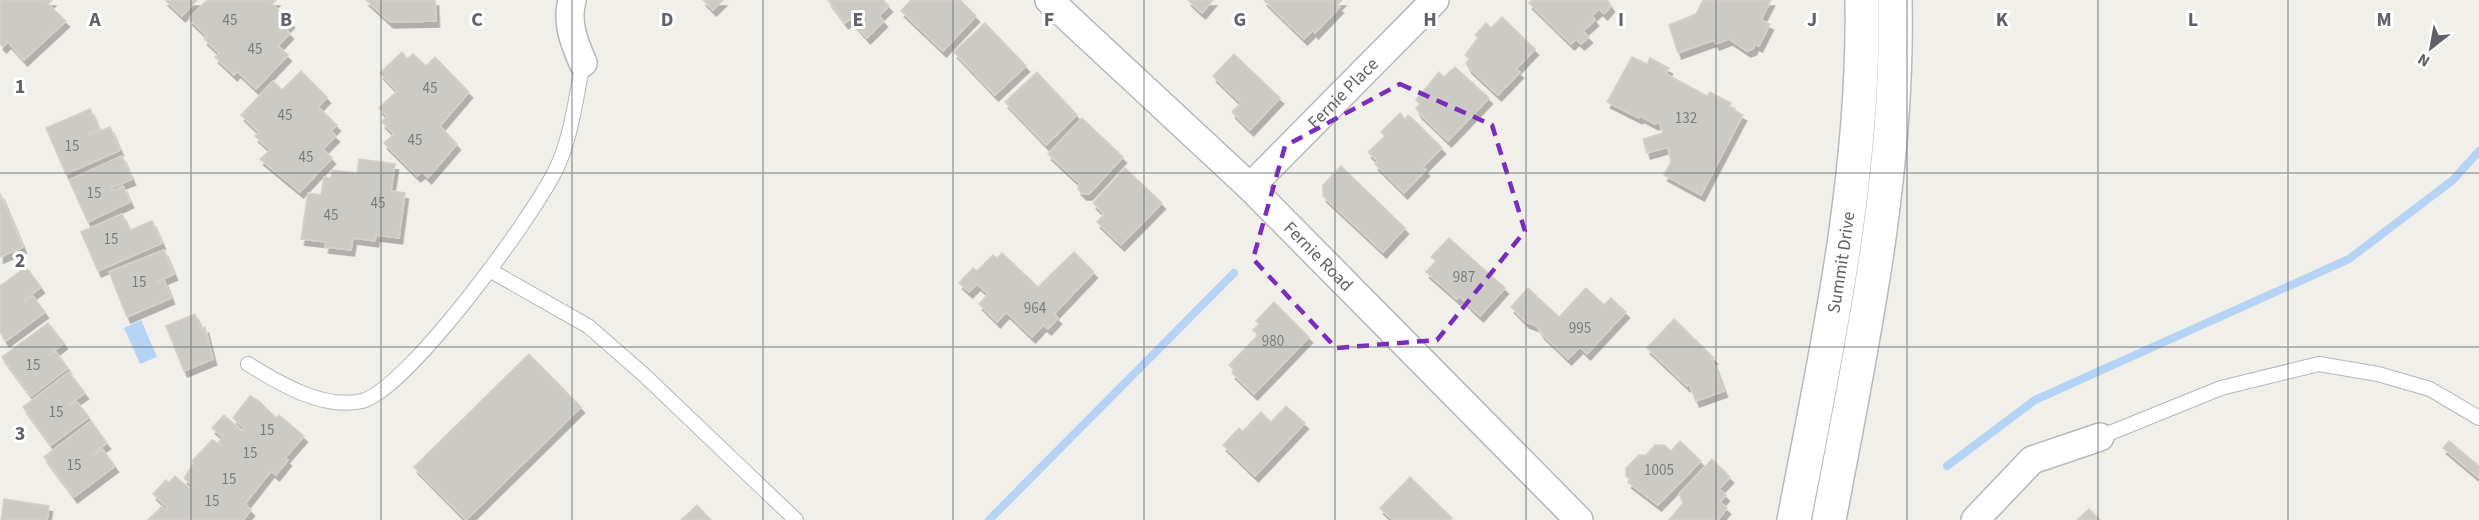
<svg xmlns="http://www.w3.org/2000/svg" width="2479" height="520" font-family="'Source Sans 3',sans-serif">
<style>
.water{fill:#b4d3f5}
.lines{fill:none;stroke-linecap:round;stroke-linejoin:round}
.stream{stroke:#b4d3f5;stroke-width:8}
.building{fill:#cbcac5;stroke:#d4d1c8;stroke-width:1.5;filter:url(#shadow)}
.lane-casing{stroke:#b6b7bb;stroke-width:16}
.street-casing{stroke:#b6b7bb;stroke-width:30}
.secondary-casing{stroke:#b7b9be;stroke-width:36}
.lane{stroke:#fff;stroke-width:14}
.street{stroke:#fff;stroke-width:27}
.secondary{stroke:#fff;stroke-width:33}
.marked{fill:none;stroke:#7b2cbf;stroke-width:4.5;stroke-dasharray:12 8;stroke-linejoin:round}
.grid{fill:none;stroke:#606267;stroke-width:1.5;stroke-opacity:0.55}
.labels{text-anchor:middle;stroke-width:6;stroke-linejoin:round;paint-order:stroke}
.number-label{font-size:15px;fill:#7b7c7e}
.street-label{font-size:18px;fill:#606267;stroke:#fff}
.grid-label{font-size:20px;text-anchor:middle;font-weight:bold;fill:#606267;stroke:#fff;stroke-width:6;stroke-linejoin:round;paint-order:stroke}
</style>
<defs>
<filter id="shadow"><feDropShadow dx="3.5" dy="6" stdDeviation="0" flood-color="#0004"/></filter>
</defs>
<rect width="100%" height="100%" fill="#f0efe9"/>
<!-- water -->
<polygon class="water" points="141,320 157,357 140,364 124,328"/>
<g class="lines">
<!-- stream -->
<g class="stream">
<polyline points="1947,466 2035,400 2349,259 2453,180 2479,151"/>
<polyline points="989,520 1234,273"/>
</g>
</g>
<!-- building -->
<g class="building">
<polygon points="0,0 52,0 48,4 66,21 24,60 8,42 3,47 0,44"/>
<polygon points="165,0 197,0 182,16"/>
<polygon points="207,0 276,0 272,4 291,22 285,28 290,33 278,46 288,55 256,89 237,71 234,75 215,57 219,53 204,39 207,36 189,19"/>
<polygon points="366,0 435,0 436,21 390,22"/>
<polygon points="703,0 723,0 713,10"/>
<polygon points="828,0 883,0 889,6 879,16 884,21 867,38 850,19 845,23"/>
<polygon points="911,0 960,0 976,16 943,51 901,11"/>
<polygon points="1188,0 1213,0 1202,13"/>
<polygon points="1264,0 1342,0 1337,5 1340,7 1315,33 1313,30 1304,39"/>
<polygon points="1532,0 1607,0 1611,6 1604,14 1599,9 1592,16 1595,20 1583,31 1589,37 1581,44 1576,39 1571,44 1529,3"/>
<polygon points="1703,0 1771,0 1761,20 1770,24 1759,46 1755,44 1753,49 1747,51 1729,39 1716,44 1714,40 1678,53 1669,25 1696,14"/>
<polygon points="1502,17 1535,49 1516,69 1520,72 1498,95 1469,68 1466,63 1469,59 1465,55 1478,38 1475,35 1486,23 1491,28"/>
<polygon points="985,23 1026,66 995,95 954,52"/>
<polygon points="402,52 407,59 413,54 426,66 435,57 469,92 440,126 457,144 428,178 422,172 417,176 384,143 394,134 382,122 387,116 379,108 397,91 380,73"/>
<polygon points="1234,54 1280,98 1250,130 1232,112 1241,103 1213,76"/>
<polygon points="1632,57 1647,64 1650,58 1669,68 1666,74 1707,96 1710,92 1731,103 1729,107 1743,115 1701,195 1664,175 1671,162 1668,147 1647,153 1643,139 1663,133 1659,122 1655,124 1640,116 1639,118 1607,102"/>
<polygon points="1455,67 1489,98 1448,141 1419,113 1416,108 1420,104 1416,100 1439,72 1444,77"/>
<polygon points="301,71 327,97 318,107 337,125 331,131 336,136 323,149 332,158 300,192 260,159 270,150 255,136 259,132 241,115 273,81 282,90"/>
<polygon points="1037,72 1077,115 1046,145 1005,102"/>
<polygon points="90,109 99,129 89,133 90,135 110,127 120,150 66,174 46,128"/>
<polygon points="1400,113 1405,119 1408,115 1413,119 1442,148 1423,167 1426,170 1404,193 1375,164 1378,161 1368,152 1385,136 1381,132"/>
<polygon points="1082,118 1123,157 1089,194 1083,194 1078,189 1079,183 1048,154"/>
<polygon points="122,156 132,179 111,188 112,191 123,186 130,202 88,222 69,180"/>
<polygon points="359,159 395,164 391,191 405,193 399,238 376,235 375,241 353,238 351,250 325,247 326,242 301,239 308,193 321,195 324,177 331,178 332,170 357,173"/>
<polygon points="1341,166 1405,228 1383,252 1323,196 1323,185"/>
<polygon points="1125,168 1162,203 1121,245 1097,222 1104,214 1093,203"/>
<polygon points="0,193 23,247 0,257"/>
<polygon points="122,214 130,230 152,221 162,243 98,271 81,232"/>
<polygon points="1449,238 1505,288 1480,316 1459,296 1457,299 1426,272 1436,261 1431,257"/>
<polygon points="164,250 174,274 154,283 164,280 171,298 127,317 109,272"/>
<polygon points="1074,252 1094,272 1054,314 1058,318 1048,329 1043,325 1032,337 1006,312 997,322 979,304 988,294 977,284 969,292 959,283 973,268 977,271 993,255 997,258 1002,253 1038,287"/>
<polygon points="26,267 41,287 24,300 25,302 33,296 45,312 6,341 0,332 0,286"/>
<polygon points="1528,288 1559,317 1586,288 1604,305 1611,298 1626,312 1587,354 1580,347 1568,359 1542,334 1537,326 1526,322 1511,307"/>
<polygon points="1274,302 1309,337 1254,394 1232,373 1234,370 1229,365 1258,335 1253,330 1259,324 1256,321"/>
<polygon points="195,314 201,329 205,327 213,359 184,371 166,326"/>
<polygon points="1674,319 1714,358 1712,359 1724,391 1696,401 1689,384 1687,386 1647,348"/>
<polygon points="48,323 64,343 47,356 56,352 68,368 31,396 2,357"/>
<polygon points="529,354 581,407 466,520 414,467"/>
<polygon points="69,372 85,393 68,405 77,402 89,417 51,445 23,407"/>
<polygon points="250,396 259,401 276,418 279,415 304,436 285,458 288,460 276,475 271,471 245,504 251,510 243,520 148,520 162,506 166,510 168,508 153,494 166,480 168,483 175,476 190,489 193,486 184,478 194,463 192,461 212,440 223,446 218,443 223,437 212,428 224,415 242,431 244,428 233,418"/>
<polygon points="1286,406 1305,423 1255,476 1223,445 1239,428 1243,431 1261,412 1271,422"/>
<polygon points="91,421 107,443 93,453 94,455 102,449 115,466 74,497 44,457"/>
<polygon points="1680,441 1701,461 1658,505 1628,482 1630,479 1626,476 1626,468 1639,455 1646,455 1655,445 1664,445 1671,451"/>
<polygon points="2449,441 2479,466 2479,478 2443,448"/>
<polygon points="1712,459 1730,477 1719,489 1726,495 1720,502 1727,508 1718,520 1669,520 1683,503 1679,494"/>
<polygon points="1410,477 1452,518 1451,520 1393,520 1380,508"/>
<polygon points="4,499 49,506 47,520 1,520"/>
<polygon points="697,505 711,520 681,520"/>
<polygon points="2089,509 2100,520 2077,520"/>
</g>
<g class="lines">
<defs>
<g id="lane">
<polyline points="491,271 588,326 643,374 796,520"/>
<path d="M248 364C280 384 324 410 362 401 408 389 538 211 558 165 572 133 576 97 583 63"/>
<polyline points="2100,437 2221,388 2319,364 2378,374 2430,389 2479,418"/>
</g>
<g id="street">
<path d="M572 0C566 23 574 42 583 63"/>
<path id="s1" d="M1049 0 1250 187 1579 520"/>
<path id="s2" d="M1250 187 1435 0"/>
<polyline points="1975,520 2032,460 2100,437"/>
</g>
<g id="secondary">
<path id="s3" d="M1794 520C1827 349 1865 175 1862 0"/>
<path d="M1829 520C1861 349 1899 175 1895 0"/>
</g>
</defs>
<!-- lane casing -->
<use href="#lane" class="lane-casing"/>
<!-- street casing -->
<use href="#street" class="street-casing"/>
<!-- secondary casing -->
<use href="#secondary" class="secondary-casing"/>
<!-- lane -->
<use href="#lane" class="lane"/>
<!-- street -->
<use href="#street" class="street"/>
<!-- secondary -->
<use href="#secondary" class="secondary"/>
</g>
<!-- marked area -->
<path class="marked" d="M1400 84 1492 125 1525 231 1437 340 1336 348 1253 259 1285 146Z"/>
<!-- grid -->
<path class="grid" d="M191 0V520M381 0V520M572 0V520M763 0V520M953 0V520M1144 0V520M1335 0V520M1526 0V520M1716 0V520M1907 0V520M2098 0V520M2288 0V520M0 173H2479M0 347H2479"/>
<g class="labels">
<!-- number labels -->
<g class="number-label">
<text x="230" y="25">45</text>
<text x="255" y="54">45</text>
<text x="430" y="93">45</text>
<text x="285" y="120">45</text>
<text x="1686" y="123">132</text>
<text x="415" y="145">45</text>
<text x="72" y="151">15</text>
<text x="306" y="162">45</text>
<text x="94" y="198">15</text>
<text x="378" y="208">45</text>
<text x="331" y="220">45</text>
<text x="111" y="244">15</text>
<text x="1464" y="282">987</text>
<text x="139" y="287">15</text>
<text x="1035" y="313">964</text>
<text x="1580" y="333">995</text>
<text x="1273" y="346">980</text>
<text x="33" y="370">15</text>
<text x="56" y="417">15</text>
<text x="267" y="435">15</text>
<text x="250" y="458">15</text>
<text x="74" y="470">15</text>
<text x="1659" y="475">1005</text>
<text x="229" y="484">15</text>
<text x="212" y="506">15</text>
</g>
<!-- street labels -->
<g class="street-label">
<text dy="6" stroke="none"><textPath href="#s2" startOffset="132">Fernie Place</textPath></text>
<text dy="6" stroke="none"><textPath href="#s1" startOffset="372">Fernie Road</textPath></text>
<text dy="6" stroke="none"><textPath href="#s3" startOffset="262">Summit Drive</textPath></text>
</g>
</g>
<g class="grid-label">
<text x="95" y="26">A</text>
<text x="286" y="26">B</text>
<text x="477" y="26">C</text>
<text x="667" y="26">D</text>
<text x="858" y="26">E</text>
<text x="1049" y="26">F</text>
<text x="1240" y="26">G</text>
<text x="1430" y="26">H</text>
<text x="1621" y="26">I</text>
<text x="1812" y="26">J</text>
<text x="2002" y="26">K</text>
<text x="2193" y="26">L</text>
<text x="2384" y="26">M</text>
<text x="20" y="93">1</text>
<text x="20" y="267">2</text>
<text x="20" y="440">3</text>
</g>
<!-- north arrow -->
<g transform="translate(2431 48) rotate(211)" stroke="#ffffff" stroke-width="4.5" paint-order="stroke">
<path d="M0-4.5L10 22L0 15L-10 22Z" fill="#606267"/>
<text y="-9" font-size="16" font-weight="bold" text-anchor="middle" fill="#606267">N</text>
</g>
</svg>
